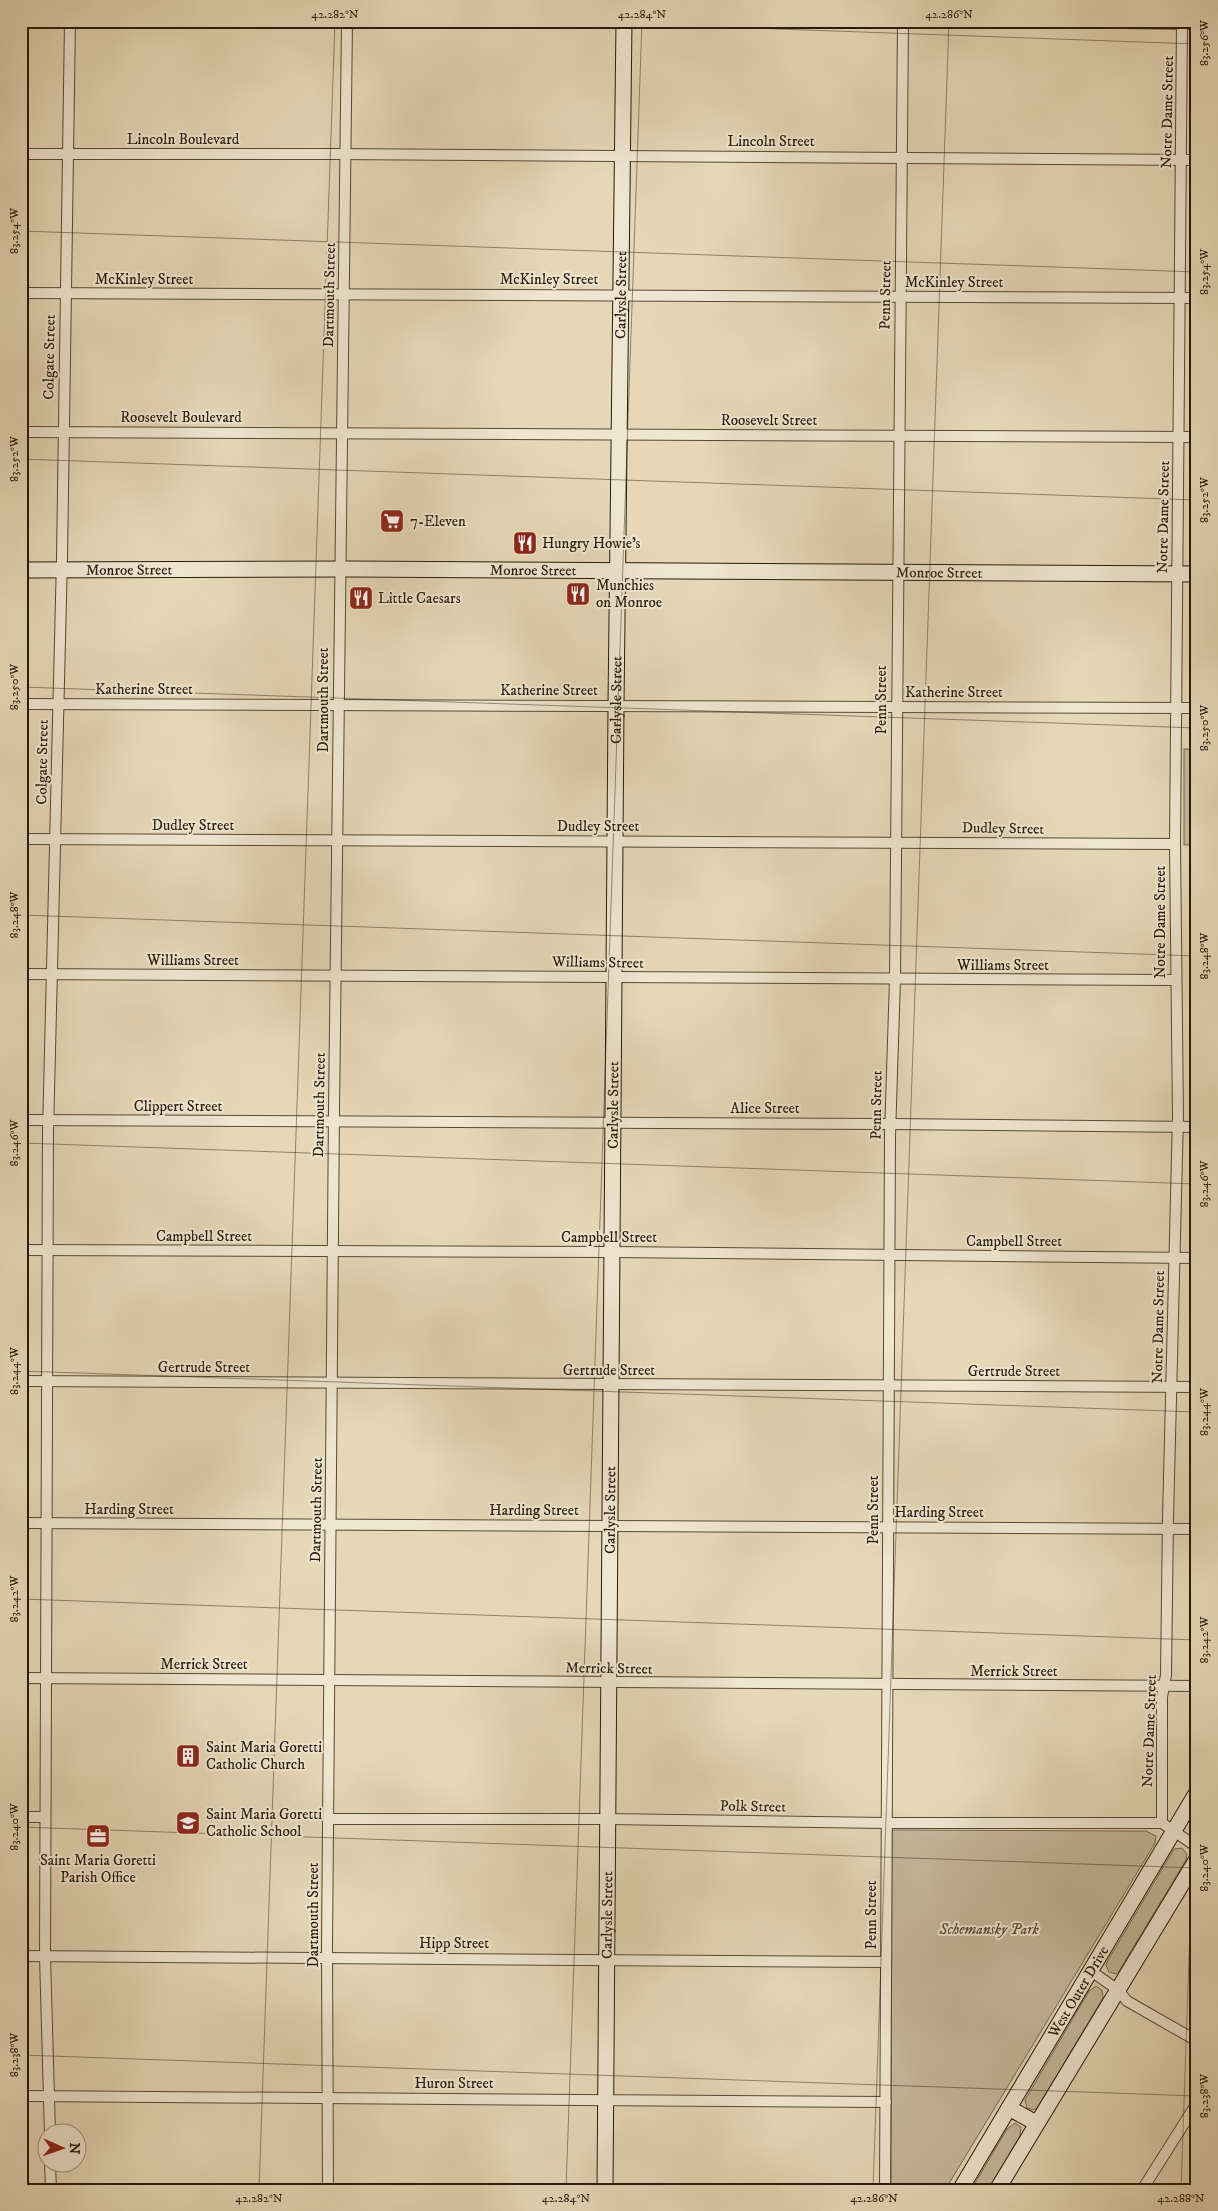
<svg xmlns="http://www.w3.org/2000/svg" width="1218" height="2211" font-family="'IM FELL DW Pica',serif">
<style>
.green{fill:#c6b89a;stroke:#766a52}
.lines{fill:none;stroke-linecap:round;stroke-linejoin:round}
.street-casing{stroke:#574a35;stroke-width:12}
.secondary-casing{stroke:#271b0a;stroke-width:17}
.street{stroke:#efe6d0;stroke-width:10}
.secondary{stroke:#efe6d0;stroke-width:15}
.ticks{fill:none;stroke:#271b0a;stroke-width:1;stroke-opacity:0.45}
.labels{text-anchor:middle;stroke-width:4;stroke-linejoin:round;paint-order:stroke}
.street-label{font-size:15px;fill:#271b0a;stroke:#efe6d0}
.poi-label{font-size:15px;fill:#271b0a;stroke:#efe6d0;text-anchor:start}
.park-label{font-size:15px;font-style:italic;fill:#574a35;stroke:#efe6d0}
.neatline{fill:none;stroke:#271b0a;stroke-width:2}
.ticks-label{font-size:12px;text-anchor:middle;fill:#271b0a}
</style>
<rect width="100%" height="100%" fill="#e6d8b7"/>
<filter id="stains"><feTurbulence type="fractalNoise" baseFrequency=".004" numOctaves="4"/><feColorMatrix values="0 0 0 0 .2 0 0 0 0 .09 0 0 0 0 .02 0 0 0 .5 -.17"/></filter>
<radialGradient id="worn" r=".72"><stop offset=".6" stop-color="#630" stop-opacity="0"/><stop offset="1" stop-color="#630" stop-opacity=".3"/></radialGradient>
<!-- green -->
<g class="green">
<rect x="1184" y="749" width="13" height="96"/>
<polygon points="892,1830 1134,1831 1146,1831 1156,1836 1155,1843 945,2190 891,2190"/>
<polygon points="1182,1848 1187,1854 1186,1860 1119,1971 1116,1974 1109,1972 1106,1965 1107,1962 1174,1849"/>
<polygon points="1096,1986 1102,1990 1103,1998 1037,2108 1034,2110 1027,2108 1025,2100 1089,1991"/>
<polygon points="1015,2123 1021,2127 1020,2136 988,2190 971,2190 1007,2129"/>
</g>
<g class="lines">
<defs>
<g id="street">
<polyline points="985,21 1197,24"/>
<polyline points="21,154 335,154 1197,160"/>
<polyline points="21,293 1197,298"/>
<polyline points="21,432 1197,437"/>
<polyline points="21,704 1197,708"/>
<polyline points="21,839 1175,844"/>
<polyline points="21,974 1175,980"/>
<polyline points="21,1120 890,1124 1197,1127"/>
<polyline points="21,1250 612,1252 1197,1258"/>
<polyline points="21,1381 1197,1387"/>
<polyline points="21,1523 1197,1529"/>
<polyline points="21,1678 1197,1686"/>
<polyline points="21,1817 45,1817"/>
<polyline points="329,1819 607,1819 886,1823 1162,1823 1197,1847"/>
<polyline points="1162,1823 1162,1697 1166,1675 1168,1518 1178,1116 1175,844 1182,21"/>
<polyline points="21,1956 886,1962"/>
<polyline points="1091,1971 1118,1990 1127,2001 1197,2041"/>
<polyline points="21,2096 886,2102"/>
<polyline points="50,2134 45,1956 48,1133 62,558 70,21"/>
<polyline points="50,2164 51,2190"/>
<polyline points="328,2190 327,1948 334,1111 347,21"/>
<polyline points="885,2190 890,1136 895,979 903,21"/>
<polyline points="1142,2190 1197,2103"/>
</g>
<g id="secondary">
<path id="s1" d="M21 570 350 569 1197 574"/>
<polyline points="1009,2108 1036,2123"/>
<path id="s2" d="M605 2190 616 705 624 21"/>
<path id="s3" d="M960 2190 1197 1792"/>
<polyline points="997,2190 1197,1859"/>
</g>
</defs>
<!-- street casing -->
<use href="#street" class="street-casing"/>
<!-- secondary casing -->
<use href="#secondary" class="secondary-casing"/>
<!-- street -->
<use href="#street" class="street"/>
<!-- secondary -->
<use href="#secondary" class="secondary"/>
</g>
<!-- ticks -->
<path class="ticks" d="M554 21 1197 44M21 208 28 21M21 231 1197 272M21 459 1197 500M21 687 1197 728M21 915 1197 956M21 1143 1197 1184M21 1371 1197 1412M21 1599 1197 1640M21 1827 1197 1868M21 2055 1197 2096M259 2190 335 21M566 2190 642 21M873 2190 949 21M1181 2190 1197 1725"/>
<!-- icons -->
<defs>
<symbol id="supermarket-square" viewBox="-11 -11 22 22"><rect x="-9" y="-9" width="18" height="18" rx="4" fill="#8f2418" stroke="#efe6d0"/><path d="M-6-5.5h2.5l.6 2H6L4.5 2H-2.5L-4.4-4H-6ZM-1.5 3.2a1.3 1.3 0 1 0 .1 0ZM3 3.2a1.3 1.3 0 1 0 .1 0Z" fill="#fff"/></symbol>
<symbol id="restaurant-square" viewBox="-11 -11 22 22"><rect x="-9" y="-9" width="18" height="18" rx="4" fill="#8f2418" stroke="#efe6d0"/><path d="M-5-6h1v4h1v-4h1v4h1v-4h1v5L-1.5 .5V6h-2V.5L-5-1ZM5-6V6H3V1.5H1.5Q1.5-4 5-6Z" fill="#fff"/></symbol>
<symbol id="building-square" viewBox="-11 -11 22 22"><rect x="-9" y="-9" width="18" height="18" rx="4" fill="#8f2418" stroke="#efe6d0"/><path d="M-4-6H4V6H1V3H-1V6H-4ZM-2.5-4.3h1.7v1.8h-1.7ZM.8-4.3h1.7v1.8H.8ZM-2.5-1h1.7V.8h-1.7ZM.8-1h1.7V.8H.8Z" fill="#fff"/></symbol>
<symbol id="school-square" viewBox="-11 -11 22 22"><rect x="-9" y="-9" width="18" height="18" rx="4" fill="#8f2418" stroke="#efe6d0"/><path d="M0-5L7-2L0 1L-7-2ZM-4 1L0 2.5L4 1V4Q0 6-4 4Z" fill="#fff"/></symbol>
<symbol id="office-square" viewBox="-11 -11 22 22"><rect x="-9" y="-9" width="18" height="18" rx="4" fill="#8f2418" stroke="#efe6d0"/><path d="M-6-3h4V-5.5h4V-3h4V5H-6ZM-1-4.5V-3h2v-1.5ZM-6 0V1H6V0Z" fill="#fff"/></symbol>
</defs>
<g fill-rule="evenodd">
<use href="#supermarket-square" x="378" y="507" width="28" height="28"/>
<use href="#restaurant-square" x="511" y="529" width="28" height="28"/>
<use href="#restaurant-square" x="564" y="580" width="28" height="28"/>
<use href="#restaurant-square" x="347" y="584" width="28" height="28"/>
<use href="#building-square" x="174" y="1742" width="28" height="28"/>
<use href="#school-square" x="174" y="1809" width="28" height="28"/>
<use href="#office-square" x="84" y="1822" width="28" height="28"/>
</g>
<g class="labels">
<!-- street labels -->
<g class="street-label">
<text transform="translate(1167 112) rotate(-89)" y="5">Notre Dame Street</text>
<text x="183" y="144">Lincoln Boulevard</text>
<text x="771" y="146">Lincoln Street</text>
<text x="144" y="284">McKinley Street</text>
<text x="549" y="284">McKinley Street</text>
<text x="954" y="287">McKinley Street</text>
<text transform="translate(329 295) rotate(-89)" y="5">Dartmouth Street</text>
<text transform="translate(885 295) rotate(-89)" y="5">Penn Street</text>
<text dy="5" stroke="none"><textPath href="#s2" startOffset="1895">Carlysle Street</textPath></text>
<text transform="translate(49 357) rotate(-89)" y="5">Colgate Street</text>
<text x="181" y="422">Roosevelt Boulevard</text>
<text x="769" y="425">Roosevelt Street</text>
<text transform="translate(1163 517) rotate(-89)" y="5">Notre Dame Street</text>
<text dy="5" stroke="none"><textPath href="#s1" startOffset="108">Monroe Street</textPath></text>
<text dy="5" stroke="none"><textPath href="#s1" startOffset="512">Monroe Street</textPath></text>
<text dy="5" stroke="none"><textPath href="#s1" startOffset="918">Monroe Street</textPath></text>
<text x="144" y="694">Katherine Street</text>
<text x="549" y="695">Katherine Street</text>
<text x="954" y="697">Katherine Street</text>
<text transform="translate(323 700) rotate(-90)" y="5">Dartmouth Street</text>
<text transform="translate(881 700) rotate(-90)" y="5">Penn Street</text>
<text dy="5" stroke="none"><textPath href="#s2" startOffset="1490">Carlysle Street</textPath></text>
<text transform="translate(42 762) rotate(-89)" y="5">Colgate Street</text>
<text x="193" y="830">Dudley Street</text>
<text x="598" y="831">Dudley Street</text>
<text transform="translate(1003 828) rotate(1)" y="5">Dudley Street</text>
<text transform="translate(1160 922) rotate(-90)" y="5">Notre Dame Street</text>
<text x="193" y="965">Williams Street</text>
<text transform="translate(598 962) rotate(1)" y="5">Williams Street</text>
<text x="1003" y="970">Williams Street</text>
<text transform="translate(319 1105) rotate(-89)" y="5">Dartmouth Street</text>
<text dy="5" stroke="none"><textPath href="#s2" startOffset="1085">Carlysle Street</textPath></text>
<text transform="translate(876 1105) rotate(-89)" y="5">Penn Street</text>
<text x="178" y="1111">Clippert Street</text>
<text x="765" y="1113">Alice Street</text>
<text x="204" y="1241">Campbell Street</text>
<text x="609" y="1242">Campbell Street</text>
<text x="1014" y="1246">Campbell Street</text>
<text transform="translate(1158 1327) rotate(-89)" y="5">Notre Dame Street</text>
<text x="204" y="1372">Gertrude Street</text>
<text x="609" y="1375">Gertrude Street</text>
<text x="1014" y="1376">Gertrude Street</text>
<text x="129" y="1514">Harding Street</text>
<text transform="translate(316 1510) rotate(-89)" y="5">Dartmouth Street</text>
<text x="534" y="1515">Harding Street</text>
<text dy="5" stroke="none"><textPath href="#s2" startOffset="680">Carlysle Street</textPath></text>
<text transform="translate(873 1510) rotate(-90)" y="5">Penn Street</text>
<text x="939" y="1517">Harding Street</text>
<text x="204" y="1669">Merrick Street</text>
<text transform="translate(609 1668) rotate(1)" y="5">Merrick Street</text>
<text x="1014" y="1676">Merrick Street</text>
<text transform="translate(1149 1731) rotate(-88)" y="5">Notre Dame Street</text>
<text transform="translate(753 1806) rotate(1)" y="5">Polk Street</text>
<text transform="translate(313 1915) rotate(-90)" y="5">Dartmouth Street</text>
<text dy="5" stroke="none"><textPath href="#s2" startOffset="275">Carlysle Street</textPath></text>
<text transform="translate(871 1915) rotate(-90)" y="5">Penn Street</text>
<text x="454" y="1948">Hipp Street</text>
<text dy="5" stroke="none"><textPath href="#s3" startOffset="231">West Outer Drive</textPath></text>
<text x="454" y="2088">Huron Street</text>
</g>
<!-- poi labels -->
<g class="poi-label">
<text x="410" y="526">7-Eleven</text>
<text x="542" y="548">Hungry Howie's</text>
<text x="596" y="590">Munchies<tspan x="596" dy="17">on Monroe</tspan></text>
<text x="378" y="603">Little Caesars</text>
<text x="206" y="1752">Saint Maria Goretti<tspan x="206" dy="17">Catholic Church</tspan></text>
<text x="206" y="1819">Saint Maria Goretti<tspan x="206" dy="17">Catholic School</tspan></text>
<text x="98" y="1865" text-anchor="middle">Saint Maria Goretti<tspan x="98" dy="17">Parish Office</tspan></text>
</g>
<!-- park labels -->
<g class="park-label">
<text x="989" y="1934">Schemansky Park</text>
</g>
</g>
<!-- margin -->
<rect width="1218" height="2211" fill="none" stroke="#e6d8b7" stroke-width="55"/>
<!-- north arrow -->
<g transform="translate(62 2148) rotate(92)"><circle r="24" fill="#efe6d0" stroke="#9f9581"/>
<path d="M0-4L9 19L0 12L-9 19Z" fill="#8f2418"/>
<text y="-8" font-size="14" font-weight="bold" text-anchor="middle" fill="#271b0a">N</text>
</g>
<rect x="28" y="28" width="1162" height="2156" class="neatline"/>
<g class="ticks-label">
<text x="335" y="18">42.282°N</text>
<text x="642" y="18">42.284°N</text>
<text x="949" y="18">42.286°N</text>
<text transform="translate(1204 43) rotate(-90)" y="4">83.256°W</text>
<text transform="translate(14 231) rotate(-90)" y="4">83.254°W</text>
<text transform="translate(1204 272) rotate(-90)" y="4">83.254°W</text>
<text transform="translate(14 459) rotate(-90)" y="4">83.252°W</text>
<text transform="translate(1204 500) rotate(-90)" y="4">83.252°W</text>
<text transform="translate(14 687) rotate(-90)" y="4">83.250°W</text>
<text transform="translate(1204 728) rotate(-90)" y="4">83.250°W</text>
<text transform="translate(14 915) rotate(-90)" y="4">83.248°W</text>
<text transform="translate(1204 956) rotate(-90)" y="4">83.248°W</text>
<text transform="translate(14 1143) rotate(-90)" y="4">83.246°W</text>
<text transform="translate(1204 1184) rotate(-90)" y="4">83.246°W</text>
<text transform="translate(14 1371) rotate(-90)" y="4">83.244°W</text>
<text transform="translate(1204 1412) rotate(-90)" y="4">83.244°W</text>
<text transform="translate(14 1599) rotate(-90)" y="4">83.242°W</text>
<text transform="translate(1204 1640) rotate(-90)" y="4">83.242°W</text>
<text transform="translate(14 1827) rotate(-90)" y="4">83.240°W</text>
<text transform="translate(1204 1868) rotate(-90)" y="4">83.240°W</text>
<text transform="translate(14 2055) rotate(-90)" y="4">83.238°W</text>
<text transform="translate(1204 2096) rotate(-90)" y="4">83.238°W</text>
<text x="259" y="2202">42.282°N</text>
<text x="566" y="2202">42.284°N</text>
<text x="874" y="2202">42.286°N</text>
<text x="1181" y="2202">42.288°N</text>
</g>
<rect width="100%" height="100%" filter="url(#stains)"/>
<rect width="100%" height="100%" fill="url(#worn)"/>
</svg>
